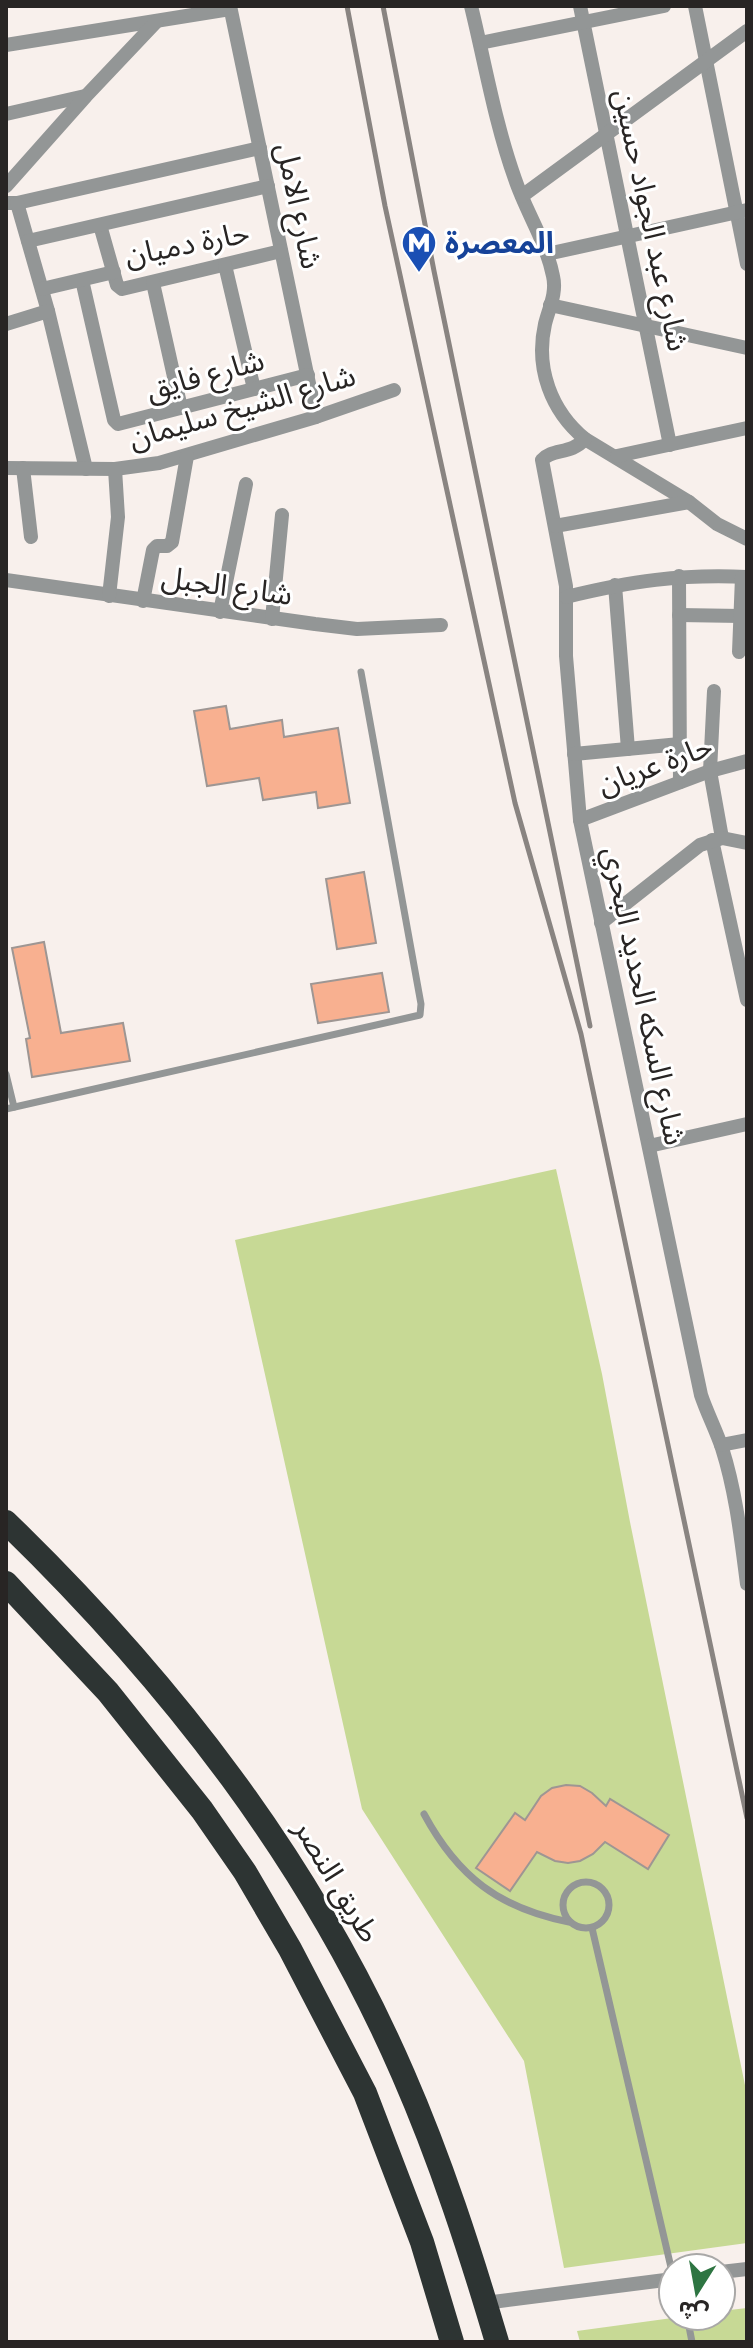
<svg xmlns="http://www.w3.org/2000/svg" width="753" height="2348" font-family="Karla,'Noto Sans Arabic',sans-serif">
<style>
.green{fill:#c7d995}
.building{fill:#f8b090;stroke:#9e9693;stroke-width:2}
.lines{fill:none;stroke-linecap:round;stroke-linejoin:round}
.lane{stroke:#939696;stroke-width:7}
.street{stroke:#939696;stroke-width:14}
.highway{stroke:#2d3433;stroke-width:24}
.rail{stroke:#898481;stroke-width:5}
.labels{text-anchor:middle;stroke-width:6;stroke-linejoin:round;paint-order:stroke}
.street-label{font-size:30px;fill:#282524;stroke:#fff}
.transit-label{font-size:30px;font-weight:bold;fill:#164399;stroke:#fff;text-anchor:start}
</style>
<rect width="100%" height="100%" fill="#f8f0ec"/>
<!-- green -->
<g class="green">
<polygon points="556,1169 602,1374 630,1522 747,2095 747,2243 564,2268 524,2061 362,1809 235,1240"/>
<polygon points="747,2308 747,2342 580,2342 577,2331 687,2316 721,2316 721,2311"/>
</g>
<!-- building -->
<g class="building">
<polygon points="226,706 230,729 282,720 284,737 338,728 350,803 318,808 316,792 263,800 259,778 207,786 194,711"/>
<polygon points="364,872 376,943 337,949 326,879"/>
<polygon points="44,942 61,1033 123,1023 130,1061 32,1077 26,1039 30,1038 12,948"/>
<polygon points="382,973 389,1012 318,1023 311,984"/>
<polygon points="566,1785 580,1786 592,1793 606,1806 610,1799 669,1835 648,1869 605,1842 593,1854 580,1861 568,1863 555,1861 537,1852 510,1891 476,1868 515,1813 525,1820 541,1796 552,1788"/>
</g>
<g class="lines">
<!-- lane -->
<g class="lane">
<polyline points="6,1074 14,1107"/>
<polyline points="6,1109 420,1015 421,1004 361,672"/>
<path d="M424 1814C458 1877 499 1908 569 1922"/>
<circle cx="586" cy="1905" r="23"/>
<polyline points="592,1928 673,2276"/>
<polyline points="687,2316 692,2342"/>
</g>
<!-- street -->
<g class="street">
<polyline points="230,6 316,417"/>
<path d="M471 6C485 63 495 123 515 179 526 212 546 241 553 276 557 293 549 308 545 324 535 368 551 411 585 439L689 502 717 524 747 539"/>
<polyline points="580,6 670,445"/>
<polyline points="695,6 747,264"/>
<polyline points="480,43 664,6"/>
<polyline points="6,45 230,9"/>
<polyline points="6,114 85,96"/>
<polyline points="6,186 86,96 157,21"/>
<polyline points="522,196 747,31"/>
<polyline points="6,203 17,203 260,148"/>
<polyline points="17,203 48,311 86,469"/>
<polyline points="100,225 117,285 122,289 281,251"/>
<polyline points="28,241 268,186"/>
<polyline points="547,254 747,210"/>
<polyline points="225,265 254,389"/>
<polyline points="82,280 114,420 118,424 308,375"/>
<polyline points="153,283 181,408"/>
<polyline points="42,289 114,272"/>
<polyline points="550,305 747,348"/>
<polyline points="6,324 48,311"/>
<path d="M585 439C571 455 552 448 542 460L566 586V656L580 820 701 1395C707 1413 716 1430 722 1448 736 1492 741 1538 747 1584"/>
<polyline points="617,456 747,428"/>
<polyline points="6,468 115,469 159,463 316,417 394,390"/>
<polyline points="23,468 31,537"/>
<polyline points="555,526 689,502"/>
<polyline points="679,576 680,782"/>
<polyline points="6,580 315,624 357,629 441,625"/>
<polyline points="615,585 628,749"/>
<polyline points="109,596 118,517 115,469"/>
<path d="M566 597C631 581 680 574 747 577"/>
<polyline points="143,601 153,550 157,546 167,546 172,542 187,456"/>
<polyline points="220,612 246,484"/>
<polyline points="679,615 741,616"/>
<polyline points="272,619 282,515"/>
<polyline points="739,652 742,577"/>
<polyline points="714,691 710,771 722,838"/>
<polyline points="574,754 680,744"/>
<polyline points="580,820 710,771 747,761"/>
<polyline points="712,840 747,1000"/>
<polyline points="601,923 700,845 722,838 747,843"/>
<polyline points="649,1146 747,1124"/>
<polyline points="721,1445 747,1440"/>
<polyline points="721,2272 747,2269"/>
<polyline points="485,2303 673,2279"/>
</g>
<!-- highway -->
<g class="highway">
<path d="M6 1522C171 1682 311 1862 403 2074 441 2161 470 2251 497 2342"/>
<polyline points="6,1583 108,1692 202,1810 245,1872 290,1949 365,2093 422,2242 452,2342"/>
</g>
<!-- rail -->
<g class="rail">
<polyline points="347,6 385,206 515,803 581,1034 747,1818"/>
<polyline points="383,6 434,271 590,1026"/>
</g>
</g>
<!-- icons -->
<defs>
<symbol id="metro-pin" viewBox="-11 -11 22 30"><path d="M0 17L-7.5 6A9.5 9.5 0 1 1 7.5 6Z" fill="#1a4fb4" stroke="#fff"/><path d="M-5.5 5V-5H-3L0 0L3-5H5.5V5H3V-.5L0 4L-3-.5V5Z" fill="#fff"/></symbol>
</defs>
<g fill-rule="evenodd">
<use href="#metro-pin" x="399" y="223" width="40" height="54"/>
</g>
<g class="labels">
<!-- street labels -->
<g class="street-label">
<text transform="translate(299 206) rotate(78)" y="10">شارع الامل</text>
<text transform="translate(651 220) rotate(78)" y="10">شارع عبد الجواد حسين</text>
<text transform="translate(187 244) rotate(-11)" y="10">حارة دميان</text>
<text transform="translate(205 375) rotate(-15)" y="10">شارع فايق</text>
<text transform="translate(242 407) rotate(-16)" y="10">شارع الشيخ سليمان</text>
<text transform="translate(227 586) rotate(8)" y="10">شارع الجبل</text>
<text transform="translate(655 765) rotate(-20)" y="10">حارة عريان</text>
<text transform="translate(644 996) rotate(78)" y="10">شارع السكه الحديد البحري</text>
<text transform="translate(337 1881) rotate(59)" y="10">طريق النصر</text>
</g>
<!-- transit labels -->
<g class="transit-label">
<text x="445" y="253">المعصرة</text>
</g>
</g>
<!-- border -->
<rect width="753" height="2348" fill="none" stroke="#282524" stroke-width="16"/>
<!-- north arrow -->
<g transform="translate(697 2292) rotate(191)"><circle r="38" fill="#ffffff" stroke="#a9a8a7" stroke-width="2"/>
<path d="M0-6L14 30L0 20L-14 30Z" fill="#2e7542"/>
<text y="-12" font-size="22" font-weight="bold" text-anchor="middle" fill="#282524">ش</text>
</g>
</svg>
